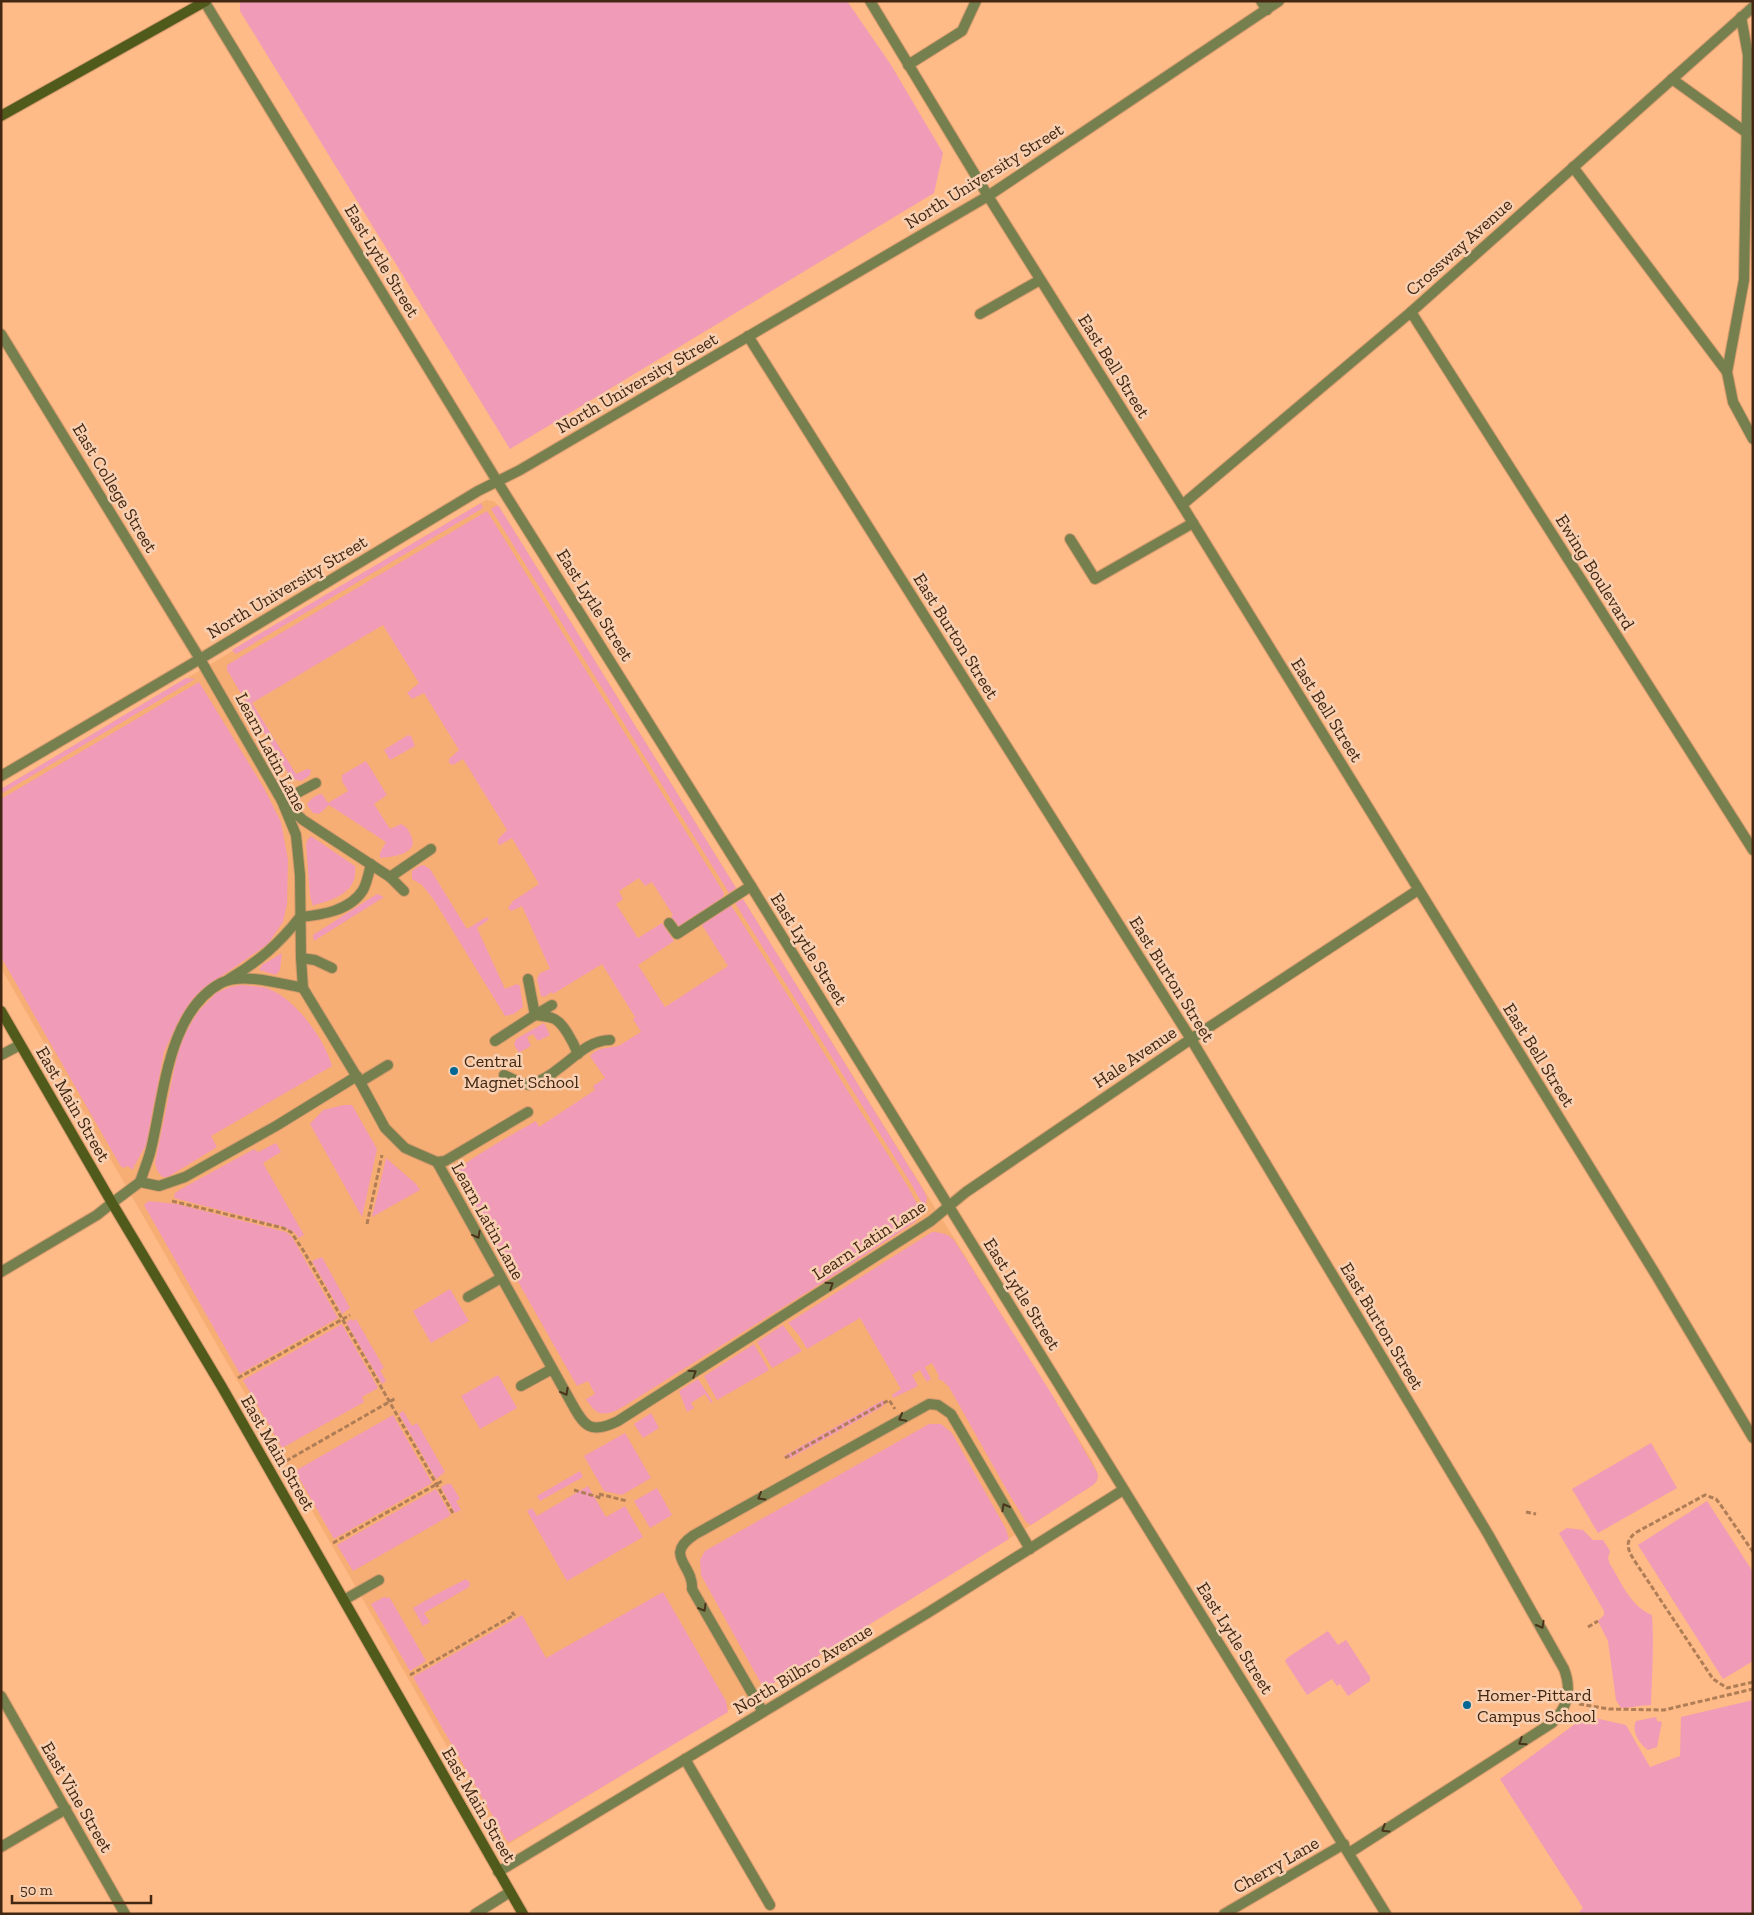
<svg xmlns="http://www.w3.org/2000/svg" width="1754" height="1915" font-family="'Zilla Slab',serif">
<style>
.built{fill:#f7ae75}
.green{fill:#f09bb7}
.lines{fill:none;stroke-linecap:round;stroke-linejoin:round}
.lane-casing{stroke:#d59a6d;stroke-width:12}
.street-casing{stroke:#d59a6d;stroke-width:12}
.secondary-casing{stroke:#d59a6d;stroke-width:12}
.path{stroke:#af7d56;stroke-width:3;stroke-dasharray:5 2.5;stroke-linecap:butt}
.lane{stroke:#76804e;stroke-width:10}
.street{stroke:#76804e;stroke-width:10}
.secondary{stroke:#4f5a1b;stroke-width:10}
.oneway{stroke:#4a351c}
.poi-dot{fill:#026795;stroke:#f8cfb0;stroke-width:2}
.labels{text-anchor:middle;stroke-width:5;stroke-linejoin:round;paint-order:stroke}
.street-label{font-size:18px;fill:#422813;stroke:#f8cfb0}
.poi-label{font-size:18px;fill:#422813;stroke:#f8cfb0;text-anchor:start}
</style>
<rect width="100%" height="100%" fill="#feba87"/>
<!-- built -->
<polygon class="built" points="486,500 493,501 498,505 1092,1460 1098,1474 1097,1481 1093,1485 1031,1525 507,1845 503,1844 1,968 1,789"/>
<!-- green -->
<g class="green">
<polygon points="240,1 847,1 891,65 943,153 934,193 510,449 240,11"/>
<polygon points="481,503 483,508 236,654 232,650"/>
<polygon points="498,505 736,888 729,893 491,509"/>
<path d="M487 511 724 893 723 897 679 927 671 917 673 915 652 882 645 886 639 878 619 891 623 899 616 904 638 938 662 923 674 941 638 965 665 1007 728 966 702 925 703 923 731 905 907 1185 922 1213 915 1222 825 1281 621 1408C604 1417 596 1416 586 1399L595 1394 588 1381 577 1386 469 1195 459 1177 458 1171C463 1161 522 1129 536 1121L539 1127 595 1090 593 1086 605 1078 590 1056C601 1045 607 1050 620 1045 627 1041 634 1036 641 1032L633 1019 635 1017 602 964 553 994 552 992 544 997 541 996 537 979 540 973 550 969 522 906 511 911 508 908 513 901 539 884 512 838 500 845 498 844V839L507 830 463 759 453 765 449 763V759L459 750 424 693 412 699 407 693 419 683 383 625 252 703 296 774 307 769 311 770 310 775 302 781 292 779 288 773 227 670V665Z"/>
<polygon points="186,678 195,679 1,794 1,789"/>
<polygon points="199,682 264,788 281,822 288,860 287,904 283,922 268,944 206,987 190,1003 178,1022 164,1052 146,1145 132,1170 128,1166 123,1168 120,1165 1,957 1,799"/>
<polygon points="408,735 411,736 415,746 390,760 384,750"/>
<path d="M366 761 387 795 374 804 390 829 401 824C406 826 409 830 411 836 420 854 392 857 380 858V853L386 842 329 805 319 814 313 813 307 805C309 800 316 794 322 794L328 803 348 791 342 781V775Z"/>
<path d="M311 836 355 866C357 886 346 894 328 901 323 903 318 903 313 906L310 896 306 844 308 839Z"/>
<polygon points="424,865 430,869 467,929 485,918 489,917 487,921 477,928 505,989 517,984 520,986 523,1007 514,1014 505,1016 434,900 422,885 412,879 412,871 419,866"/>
<polygon points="377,894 384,897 314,941 313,935"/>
<polygon points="743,899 924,1191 927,1197 925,1209 912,1185 735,903"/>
<polygon points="282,953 280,970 276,975 259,970 262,965"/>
<path d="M242 985C250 986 261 986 269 989 296 1000 324 1038 332 1066L211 1136 217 1147 168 1177H162L157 1170 155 1163 178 1051 186 1032 197 1013 216 993 230 987Z"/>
<polygon points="544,1023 550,1035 538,1041 533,1034 527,1037 531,1046 520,1052 520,1054 514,1045 516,1039"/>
<polygon points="344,1105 352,1105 377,1149 362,1217 310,1124 323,1110"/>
<polygon points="276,1143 281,1152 263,1163 304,1235 299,1238 294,1232 284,1227 174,1198 175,1193 181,1189 254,1149 258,1152"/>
<polygon points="386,1158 416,1184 420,1190 372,1217"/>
<polygon points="149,1201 177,1204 286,1232 292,1237 338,1318 240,1374 144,1205"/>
<path d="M932 1232C941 1232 948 1234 954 1240L1051 1393 1098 1474 1097 1481 1093 1485 1031 1525 1026 1522 1009 1494 949 1387 943 1381 938 1379 939 1376 932 1363 925 1367 931 1379 927 1382 920 1370 912 1375 918 1386 893 1398 892 1395 901 1389 860 1318 807 1349 798 1334 788 1323Z"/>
<polygon points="322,1257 350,1308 342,1314 312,1261"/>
<polygon points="450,1289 469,1321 431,1343 413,1311"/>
<polygon points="352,1319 353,1321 356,1319 384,1368 380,1370 386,1381 382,1384 346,1322"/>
<polygon points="342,1324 378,1388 362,1397 364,1402 282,1448 243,1380"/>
<polygon points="783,1325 802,1351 772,1368 757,1342"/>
<polygon points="754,1344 769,1370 717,1400 704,1376"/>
<polygon points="498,1375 517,1408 480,1429 461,1396"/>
<polygon points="698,1379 713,1402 711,1403 705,1394 691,1403 694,1408 687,1412 679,1391"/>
<polygon points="883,1400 885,1404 880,1408 789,1459 784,1456"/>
<polygon points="403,1411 412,1426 417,1423 445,1472 436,1479 399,1414"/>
<polygon points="651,1413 659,1428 643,1438 634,1424"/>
<polygon points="393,1415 432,1483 334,1539 295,1471"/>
<polygon points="929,1424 941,1424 952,1433 1001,1520 1006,1529 1009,1539 764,1689 701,1575 700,1560 705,1551"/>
<polygon points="625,1433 651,1478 622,1495 604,1491 584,1456"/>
<polygon points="1651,1443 1677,1488 1598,1533 1572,1489"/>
<polygon points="580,1471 583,1477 540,1501 537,1496"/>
<polygon points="447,1484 451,1484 460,1499 456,1501 461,1510 455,1513 441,1487"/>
<polygon points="588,1486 606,1517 625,1506 643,1537 567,1581 527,1511 532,1508 537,1516"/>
<polygon points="657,1488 672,1515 650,1528 634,1501"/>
<polygon points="436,1489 451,1515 353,1571 337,1545"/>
<polygon points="1707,1501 1753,1572 1753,1661 1723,1679 1638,1545"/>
<path d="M1567 1528 1583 1530 1593 1540H1603L1610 1551 1608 1558 1610 1564C1621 1582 1631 1607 1652 1615 1654 1645 1652 1674 1651 1705 1638 1705 1633 1708 1621 1708L1616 1700 1608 1641 1598 1621 1604 1615V1611L1559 1533Z"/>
<polygon points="466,1579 470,1583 469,1587 424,1613 430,1622 423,1626 413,1608 433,1596"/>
<polygon points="663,1592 726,1701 728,1712 515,1839 510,1842 507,1841 413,1677 522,1615 546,1658"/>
<polygon points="384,1597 390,1598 426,1661 410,1671 371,1604"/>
<polygon points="1328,1631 1338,1645 1346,1640 1370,1677 1370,1681 1348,1696 1340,1684 1337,1686 1332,1679 1307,1695 1285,1661 1287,1658"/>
<polygon points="1753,1700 1753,1914 1577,1914 1583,1908 1500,1779 1586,1716 1626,1725 1650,1767 1680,1756 1681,1717"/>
<path d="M1656 1717 1657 1721 1662 1722 1657 1747 1648 1750C1640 1744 1631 1732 1636 1721Z"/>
</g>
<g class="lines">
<defs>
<g id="lane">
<polyline points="1261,1 1267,10"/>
<polyline points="1741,17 1748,55 1744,280 1727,372 1733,402 1753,439"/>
<polyline points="908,65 962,31 976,1"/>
<polyline points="1672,79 1747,133"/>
<polyline points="1573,167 1727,372"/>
<polyline points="980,314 1040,280"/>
<polyline points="1070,539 1095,579 1193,523"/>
<path d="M200 659 282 801 296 835 300 875 301 958 303 988 360 1082 385 1128 405 1148 437 1162 571 1402C584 1426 590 1435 618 1421L931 1221 949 1206"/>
<polyline points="316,783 282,801 303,820 390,877 404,891"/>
<polyline points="390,877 431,849"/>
<polyline points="669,923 677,934 751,886"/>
<polyline points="301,958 315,960 332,968"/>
<path d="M229 979C258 962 279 944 300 917 321 915 350 911 363 890 367 883 369 872 371 864"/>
<path d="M535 1015C541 1016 547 1016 552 1018 563 1021 574 1044 578 1054"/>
<polyline points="535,1015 552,1005"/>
<polyline points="495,1041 535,1015 528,979"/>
<polyline points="1,1055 20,1045"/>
<path d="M504 1075 521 1083 530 1085C540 1081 550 1076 558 1069 574 1058 589 1040 610 1040"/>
<polyline points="360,1082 388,1065"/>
<polyline points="437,1162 445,1161 528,1112"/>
<path d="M140 1182C143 1173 147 1163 150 1153 164 1100 166 1013 221 983 242 972 282 984 303 988"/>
<polyline points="112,1203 140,1182 159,1186 185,1177 276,1126 357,1076"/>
<polyline points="468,1297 501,1278"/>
<polyline points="521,1386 552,1369"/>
<polyline points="344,1600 379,1580"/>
<path d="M763 1712 692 1589C694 1565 663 1556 694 1535L929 1404 938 1405 951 1414 1030 1549"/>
<polyline points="685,1759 770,1905"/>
</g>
<g id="street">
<polyline points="204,1 497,481 751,886 1386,1914"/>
<polyline points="870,1 988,196 1182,505 1656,1275 1753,1438"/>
<polyline points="1411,312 1753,850"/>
<polyline points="1,334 200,659"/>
<path d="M748 336 1191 1039 1488 1534 1564 1669C1572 1690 1568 1707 1552 1723L1349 1853"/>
<polyline points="1182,505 1411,312 1753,7"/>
<polyline points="1,776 200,659 478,491 520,470 988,196 1279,1"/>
<polyline points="949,1206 966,1192 1191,1039 1418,890"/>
<polyline points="1,1272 97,1215 112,1203"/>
<polyline points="1,1696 125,1914"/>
<polyline points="1,1847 66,1809"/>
<polyline points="498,1872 929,1612 1123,1490"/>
<polyline points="475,1914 510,1892"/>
<polyline points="1224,1914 1344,1844"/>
</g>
<g id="secondary">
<polyline points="1,116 206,1"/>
<polyline points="1,1011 112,1203 222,1387 523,1914"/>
</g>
</defs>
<!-- lane casing -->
<use href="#lane" class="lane-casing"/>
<!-- street casing -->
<use href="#street" class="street-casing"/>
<!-- secondary casing -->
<use href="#secondary" class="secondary-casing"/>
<!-- path -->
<g class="path">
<polyline points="172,1201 283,1228 291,1232 303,1250 454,1515"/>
<polyline points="367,1224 382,1155"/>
<polyline points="238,1378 350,1315"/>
<polyline points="785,1458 889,1400 895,1409"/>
<polyline points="286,1461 396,1398"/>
<polyline points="574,1490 601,1498"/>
<polyline points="599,1494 627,1501"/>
<polyline points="1526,1512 1536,1514"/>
<polyline points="333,1543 444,1480"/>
<path d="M1753 1552 1720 1504 1716 1499 1705 1495 1635 1533C1623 1543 1629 1552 1636 1563L1713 1679 1727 1688 1753 1682"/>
<polyline points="1588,1627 1598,1621"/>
<polyline points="410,1675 514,1615 512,1612"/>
<polyline points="1579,1704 1609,1709 1664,1710 1753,1689"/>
</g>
<!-- lane -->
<use href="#lane" class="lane"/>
<!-- street -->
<use href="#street" class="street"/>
<!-- secondary -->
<use href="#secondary" class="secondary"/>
</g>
<!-- one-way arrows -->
<defs><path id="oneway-chevron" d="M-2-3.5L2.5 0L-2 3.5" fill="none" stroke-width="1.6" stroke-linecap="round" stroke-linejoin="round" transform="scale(1.25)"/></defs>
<g class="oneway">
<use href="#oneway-chevron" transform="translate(477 1235) rotate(61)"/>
<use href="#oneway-chevron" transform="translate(830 1285) rotate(-33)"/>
<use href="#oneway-chevron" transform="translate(693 1373) rotate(-33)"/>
<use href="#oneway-chevron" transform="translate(565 1392) rotate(61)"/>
<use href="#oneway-chevron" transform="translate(902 1418) rotate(152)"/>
<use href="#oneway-chevron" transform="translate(761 1497) rotate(150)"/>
<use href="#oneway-chevron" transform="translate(1005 1507) rotate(-120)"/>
<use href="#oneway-chevron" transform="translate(703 1608) rotate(60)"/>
<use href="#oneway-chevron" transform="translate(1541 1625) rotate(60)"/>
<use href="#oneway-chevron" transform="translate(1522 1742) rotate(147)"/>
<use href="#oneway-chevron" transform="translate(1385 1829) rotate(148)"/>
</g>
<!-- markers -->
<g class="poi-dot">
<circle cx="454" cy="1071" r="5"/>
<circle cx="1467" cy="1705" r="5"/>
</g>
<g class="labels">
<!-- street labels -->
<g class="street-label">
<text transform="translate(984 176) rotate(-32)" y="6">North University Street</text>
<text transform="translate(1459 247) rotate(-42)" y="6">Crossway Avenue</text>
<text transform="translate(382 261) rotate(59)" y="6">East Lytle Street</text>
<text transform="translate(1114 366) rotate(58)" y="6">East Bell Street</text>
<text transform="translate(637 383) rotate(-30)" y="6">North University Street</text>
<text transform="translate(115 488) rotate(59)" y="6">East College Street</text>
<text transform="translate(1595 572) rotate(58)" y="6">Ewing Boulevard</text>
<text transform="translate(287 587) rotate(-31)" y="6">North University Street</text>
<text transform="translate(595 605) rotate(58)" y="6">East Lytle Street</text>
<text transform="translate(956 636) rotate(58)" y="6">East Burton Street</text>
<text transform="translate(1327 710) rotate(58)" y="6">East Bell Street</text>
<text transform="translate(271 752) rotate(62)" y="6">Learn Latin Lane</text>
<text transform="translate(809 949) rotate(58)" y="6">East Lytle Street</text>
<text transform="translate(1172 979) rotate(58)" y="6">East Burton Street</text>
<text transform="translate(1539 1055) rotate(58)" y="6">East Bell Street</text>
<text transform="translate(1135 1057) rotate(-34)" y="6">Hale Avenue</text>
<text transform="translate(73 1104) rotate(60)" y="6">East Main Street</text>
<text transform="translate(488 1221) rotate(61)" y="6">Learn Latin Lane</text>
<text transform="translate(869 1240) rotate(-33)" y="6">Learn Latin Lane</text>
<text transform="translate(1022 1294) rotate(58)" y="6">East Lytle Street</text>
<text transform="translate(1382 1326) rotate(59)" y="6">East Burton Street</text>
<text transform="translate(278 1453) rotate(60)" y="6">East Main Street</text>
<text transform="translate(1235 1638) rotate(58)" y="6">East Lytle Street</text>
<text transform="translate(803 1669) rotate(-31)" y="6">North Bilbro Avenue</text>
<text transform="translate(77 1797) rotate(60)" y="6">East Vine Street</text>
<text transform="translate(479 1805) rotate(60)" y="6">East Main Street</text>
<text transform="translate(1276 1865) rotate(-30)" y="6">Cherry Lane</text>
</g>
<!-- poi labels -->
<g class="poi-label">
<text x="464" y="1067">Central<tspan x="464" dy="21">Magnet School</tspan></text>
<text x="1477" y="1701">Homer-Pittard<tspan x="1477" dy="21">Campus School</tspan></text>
</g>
</g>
<!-- border -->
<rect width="1754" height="1915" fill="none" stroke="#422813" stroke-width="5"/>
<!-- scale -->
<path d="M12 1895v8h139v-8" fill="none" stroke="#422813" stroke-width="2.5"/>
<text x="20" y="1895" font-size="15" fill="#422813" stroke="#f8cfb0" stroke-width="4" paint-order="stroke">50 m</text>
</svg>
